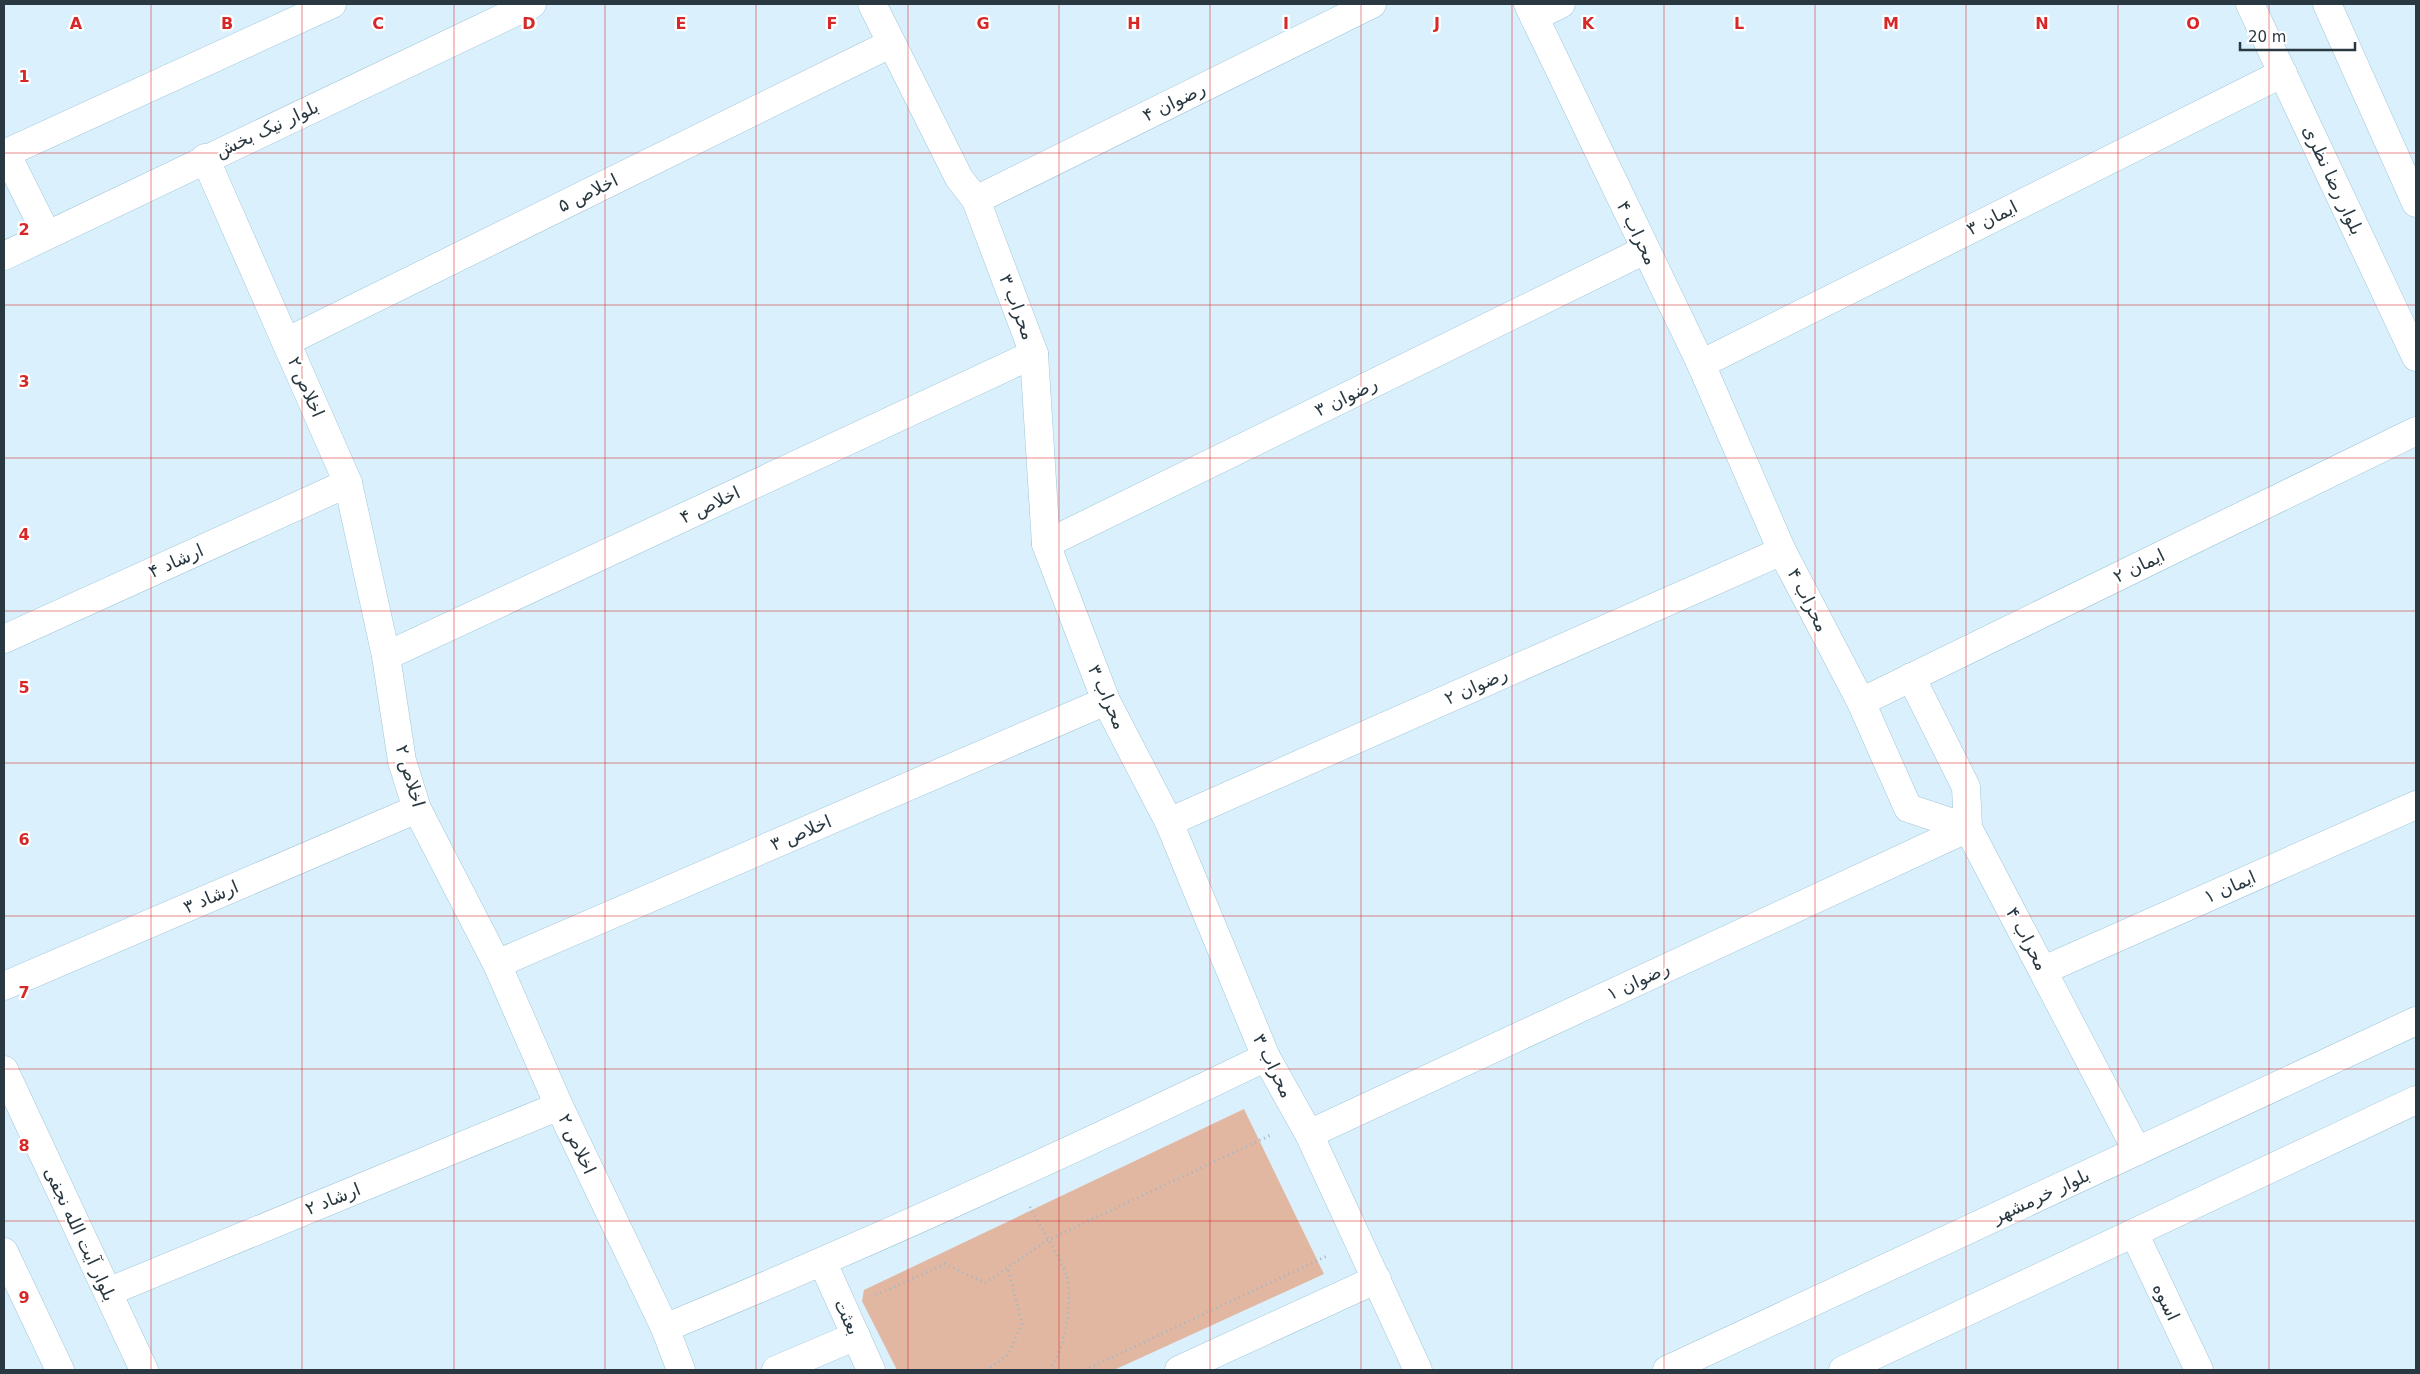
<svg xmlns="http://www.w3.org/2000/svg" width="2420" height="1374" font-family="'DejaVu Sans',Cairo,sans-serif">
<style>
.green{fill:#e2b7a2}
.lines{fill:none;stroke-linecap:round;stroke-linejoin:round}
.street-casing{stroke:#a2c6d9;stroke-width:29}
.secondary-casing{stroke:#a2c6d9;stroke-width:29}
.path{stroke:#a2b6c1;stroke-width:3;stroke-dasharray:1 4;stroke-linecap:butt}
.street{stroke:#fff;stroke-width:28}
.secondary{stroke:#fff;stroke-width:28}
.grid{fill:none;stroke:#d62828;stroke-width:1;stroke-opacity:0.55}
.labels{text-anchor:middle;stroke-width:4.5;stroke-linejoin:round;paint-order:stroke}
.street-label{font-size:18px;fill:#2a3941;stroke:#fff}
.grid-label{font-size:16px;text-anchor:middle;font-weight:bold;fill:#d62828;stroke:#fff;stroke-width:4.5;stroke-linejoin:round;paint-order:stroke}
</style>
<rect width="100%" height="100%" fill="#daf0fc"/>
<!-- green -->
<polygon class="green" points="1244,1109 1324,1274 1114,1370 897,1370 862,1301 864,1290"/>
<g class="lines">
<defs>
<g id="street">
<polyline points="872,4 959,178 976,200 1034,354 1046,544 1106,701 1169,822 1266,1057 1309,1134 1418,1370"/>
<polyline points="1528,4 1701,364 1782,551 1861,702 1908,808 1968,828 2137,1151"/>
<polyline points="1534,17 1561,4"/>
<polyline points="205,158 348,483 386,656 402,761 417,809 497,964 559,1106 665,1328 681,1370"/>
<polyline points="976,200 1372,4"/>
<polyline points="286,342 890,44"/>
<polyline points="1701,364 2283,73"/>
<polyline points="1046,544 1645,250"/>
<polyline points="4,639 348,483"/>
<polyline points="386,656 1034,354"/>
<polyline points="1861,702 2416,431"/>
<polyline points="1169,822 1782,551"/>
<polyline points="497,964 1106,701"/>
<polyline points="2044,970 2416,805"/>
<polyline points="4,986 417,809"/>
<polyline points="1309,1134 1968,828 1966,787 1911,677"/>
<polyline points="2134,1233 2199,1370"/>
<polyline points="823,1263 871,1370"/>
<polyline points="108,1292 559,1106"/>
<path d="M665 1328C868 1244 1068 1153 1266 1057"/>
<polyline points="776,1370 856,1336"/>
<polyline points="1179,1370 1377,1279"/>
</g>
<g id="secondary">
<polyline points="2250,4 2416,357"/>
<polyline points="2327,4 2416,203"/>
<polyline points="6,153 47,235"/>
<polyline points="4,154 332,4"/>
<polyline points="4,256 532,4"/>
<polyline points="4,1070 144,1370"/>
<polyline points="4,1252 60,1370"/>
<polyline points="1667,1370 2416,1021"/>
<polyline points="1843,1370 2416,1100"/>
</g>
</defs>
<!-- street casing -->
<use href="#street" class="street-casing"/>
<!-- secondary casing -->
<use href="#secondary" class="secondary-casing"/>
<!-- path -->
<g class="path">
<path d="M1030 1207C1039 1225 1060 1256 1066 1274 1074 1299 1065 1350 1049 1370"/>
<polyline points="876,1295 945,1264 985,1283 1048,1240 1271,1135"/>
<polyline points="986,1370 1008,1355 1022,1324 1008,1268"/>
<polyline points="1085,1370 1329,1255"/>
</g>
<!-- street -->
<use href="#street" class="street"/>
<!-- secondary -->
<use href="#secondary" class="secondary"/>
</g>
<!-- grid -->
<path class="grid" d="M151 4V1370M302 4V1370M454 4V1370M605 4V1370M756 4V1370M908 4V1370M1059 4V1370M1210 4V1370M1361 4V1370M1512 4V1370M1664 4V1370M1815 4V1370M1966 4V1370M2118 4V1370M2269 4V1370M4 153H2416M4 305H2416M4 458H2416M4 611H2416M4 763H2416M4 916H2416M4 1069H2416M4 1221H2416"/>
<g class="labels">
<!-- street labels -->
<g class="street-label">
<text transform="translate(1174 102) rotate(-26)" y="6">رضوان ۴</text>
<text transform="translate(267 129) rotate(-25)" y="6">بلوار نیک بخش</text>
<text transform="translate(2333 180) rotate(65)" y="6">بلوار رضا نظری</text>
<text transform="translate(588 193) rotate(-26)" y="6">اخلاص ۵</text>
<text transform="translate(1992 218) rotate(-27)" y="6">ایمان ۳</text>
<text transform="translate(1637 233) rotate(64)" y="6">محراب ۴</text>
<text transform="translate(1017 307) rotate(69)" y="6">محراب ۳</text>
<text transform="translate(306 387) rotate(66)" y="6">اخلاص ۲</text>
<text transform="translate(1346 397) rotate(-26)" y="6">رضوان ۳</text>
<text transform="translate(710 505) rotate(-25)" y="6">اخلاص ۴</text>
<text transform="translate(176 561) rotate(-24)" y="6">ارشاد ۴</text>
<text transform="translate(2139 566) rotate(-26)" y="6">ایمان ۲</text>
<text transform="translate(1808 600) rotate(63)" y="6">محراب ۴</text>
<text transform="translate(1476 686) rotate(-24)" y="6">رضوان ۲</text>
<text transform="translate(1107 697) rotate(66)" y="6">محراب ۳</text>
<text transform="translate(410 776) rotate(74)" y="6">اخلاص ۲</text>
<text transform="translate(801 833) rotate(-23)" y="6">اخلاص ۳</text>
<text transform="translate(2230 887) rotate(-24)" y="6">ایمان ۱</text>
<text transform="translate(211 897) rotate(-23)" y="6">ارشاد ۳</text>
<text transform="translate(2027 939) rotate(62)" y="6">محراب ۴</text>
<text transform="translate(1638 981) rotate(-25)" y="6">رضوان ۱</text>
<text transform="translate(1273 1066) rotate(64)" y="6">محراب ۳</text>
<text transform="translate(577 1144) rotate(65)" y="6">اخلاص ۲</text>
<text transform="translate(2041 1196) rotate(-25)" y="6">بلوار خرمشهر</text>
<text transform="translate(333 1199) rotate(-22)" y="6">ارشاد ۲</text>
<text transform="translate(80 1234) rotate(65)" y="6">بلوار آیت الله نجفی</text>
<text transform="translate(2166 1302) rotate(65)" y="6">اسوه</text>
<text transform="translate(847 1317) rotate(65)" y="6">بعثت</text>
</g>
</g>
<g class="grid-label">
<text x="76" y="29">A</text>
<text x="227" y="29">B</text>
<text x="378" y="29">C</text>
<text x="529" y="29">D</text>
<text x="681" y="29">E</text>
<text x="832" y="29">F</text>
<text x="983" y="29">G</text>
<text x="1134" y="29">H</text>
<text x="1286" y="29">I</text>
<text x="1437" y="29">J</text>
<text x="1588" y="29">K</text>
<text x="1739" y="29">L</text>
<text x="1891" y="29">M</text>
<text x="2042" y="29">N</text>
<text x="2193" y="29">O</text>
<text x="24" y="82">1</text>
<text x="24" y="235">2</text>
<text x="24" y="387">3</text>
<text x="24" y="540">4</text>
<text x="24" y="693">5</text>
<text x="24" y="845">6</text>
<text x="24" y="998">7</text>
<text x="24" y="1151">8</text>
<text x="24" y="1303">9</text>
</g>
<!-- border -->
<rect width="2420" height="1374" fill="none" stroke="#2a3941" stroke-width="10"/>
<!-- scale -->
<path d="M2240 42v8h115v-8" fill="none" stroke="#2a3941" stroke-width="2.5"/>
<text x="2248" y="42" font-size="15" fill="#2a3941" stroke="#ffffff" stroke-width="4" paint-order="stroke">20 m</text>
</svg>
